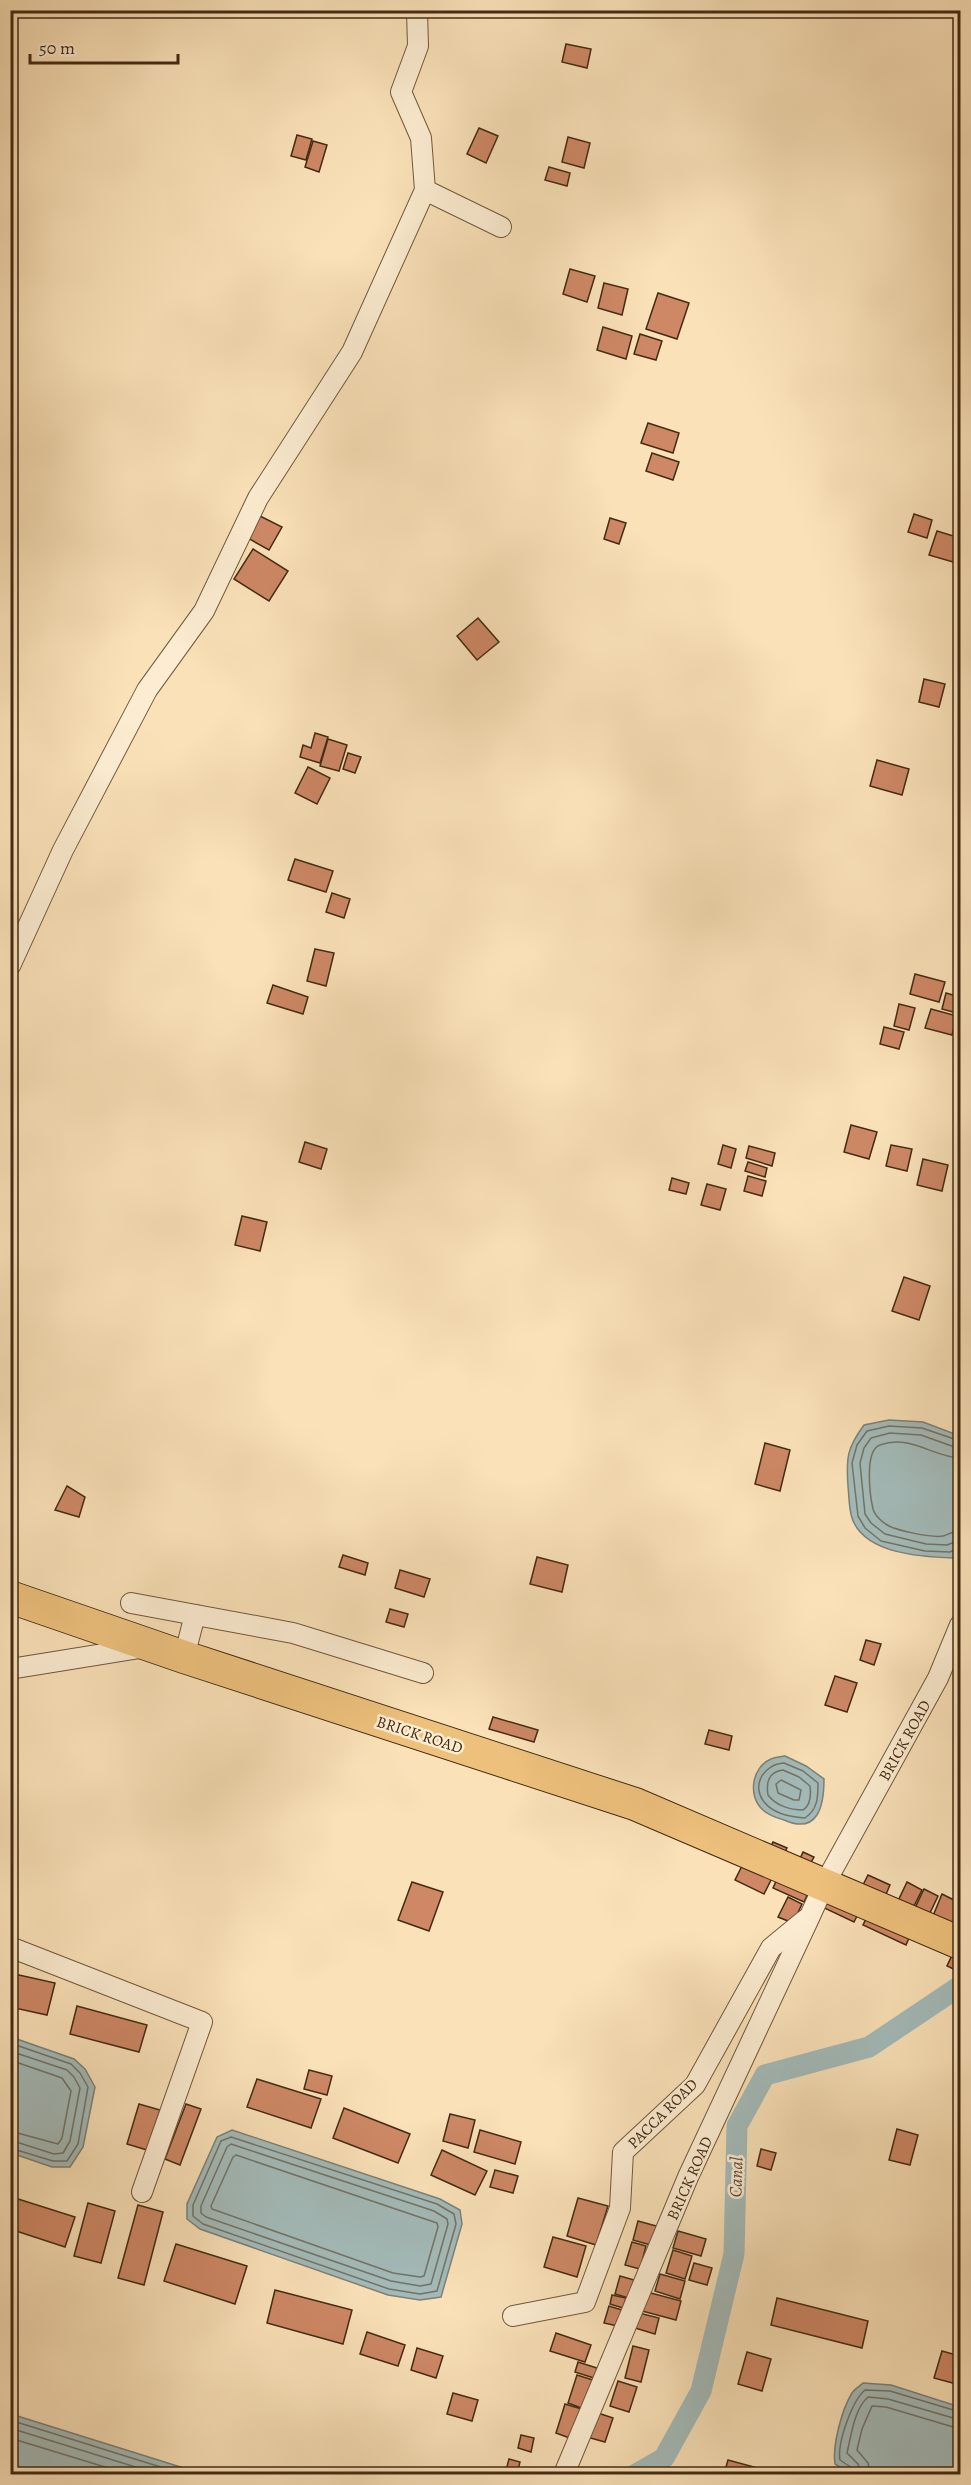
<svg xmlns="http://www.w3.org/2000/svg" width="971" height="2485" font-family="Alegreya,serif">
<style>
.water{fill:#a3bbba;stroke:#7d8177;stroke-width:1.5}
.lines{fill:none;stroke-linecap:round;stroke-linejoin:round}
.shore{stroke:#737366;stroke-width:1.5}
.canal{stroke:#a3bbba;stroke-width:21}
.building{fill:#ce8866;stroke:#432b13;stroke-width:1.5}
.minor-casing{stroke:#71583c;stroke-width:22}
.primary-casing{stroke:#432b13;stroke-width:34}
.minor{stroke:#fcecd1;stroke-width:20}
.primary{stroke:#edc07c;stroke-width:32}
.labels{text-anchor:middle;stroke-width:5;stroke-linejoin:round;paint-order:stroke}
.street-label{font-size:16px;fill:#432b13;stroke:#fcecd1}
.water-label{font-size:18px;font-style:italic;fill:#5b4f3d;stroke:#fcecd1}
</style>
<rect width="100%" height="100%" fill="#fae1b8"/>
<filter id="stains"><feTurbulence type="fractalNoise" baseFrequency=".00333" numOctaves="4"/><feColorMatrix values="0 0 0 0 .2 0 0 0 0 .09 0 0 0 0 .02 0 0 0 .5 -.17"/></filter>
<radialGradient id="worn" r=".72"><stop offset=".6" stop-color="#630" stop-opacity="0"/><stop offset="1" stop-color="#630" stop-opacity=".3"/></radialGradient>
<!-- water -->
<g class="water">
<path d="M889 1420 923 1422 960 1436V1551L954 1558C922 1557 864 1554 852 1518 849 1509 849 1496 848 1486 846 1458 847 1448 864 1425Z"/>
<path d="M785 1756 806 1766 824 1779C824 1806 818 1835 784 1820 777 1818 768 1815 763 1810 747 1796 752 1767 771 1759 775 1757 780 1757 785 1756Z"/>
<polygon points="11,2037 74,2059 85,2069 95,2087 83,2147 70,2167 52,2167 11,2153"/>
<polygon points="232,2130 440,2199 460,2210 462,2224 441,2297 420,2300 388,2295 200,2229 187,2219 187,2204 217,2137"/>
<path d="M863 2383 891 2385 960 2407V2474H851L835 2464C832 2446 842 2409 852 2393 854 2389 860 2386 863 2383Z"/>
<polygon points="11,2414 203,2474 11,2474"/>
</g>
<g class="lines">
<!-- shore -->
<g class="shore">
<polyline points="960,1441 922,1428 889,1426 867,1431 857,1445 852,1463 858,1516 865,1528 881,1541 925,1551 950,1552 960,1547"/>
<polyline points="960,1449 921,1435 890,1433 871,1438 864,1448 860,1463 865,1514 871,1523 885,1534 926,1544 947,1545 960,1540"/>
<path d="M960 1458C933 1457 910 1434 880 1445 864 1450 870 1496 873 1509 875 1516 883 1523 889 1526 899 1531 932 1538 943 1536 949 1534 954 1531 960 1531"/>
<path d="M784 1763 803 1771 818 1783C818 1797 818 1809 805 1818 791 1817 774 1814 765 1803 750 1786 764 1764 784 1763Z"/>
<path d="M783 1770 799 1777 810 1786C811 1794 811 1805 803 1810 791 1810 776 1806 768 1795 766 1783 768 1772 783 1770Z"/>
<polygon points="781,1780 801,1790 799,1800 794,1800 778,1793 776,1784"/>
<polyline points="10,2043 71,2064 80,2073 88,2087 78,2144 67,2161 53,2161 10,2148"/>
<polyline points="10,2051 67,2070 74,2077 80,2088 70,2141 63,2153 54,2154 10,2140"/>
<polyline points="10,2060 62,2078 71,2091 62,2138 58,2144 10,2131"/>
<polygon points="231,2137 437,2204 454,2214 456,2224 437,2291 420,2294 389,2289 203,2224 193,2216 193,2205 221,2141"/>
<polygon points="231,2144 434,2211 447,2219 448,2224 431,2284 420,2286 391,2281 206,2217 201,2213 201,2206 227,2147"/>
<polygon points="236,2155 437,2223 438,2227 424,2276 420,2277 393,2273 212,2209 211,2206 233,2157"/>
<polyline points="10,2420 183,2474"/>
<polyline points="10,2428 158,2474"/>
<polyline points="10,2438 128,2474"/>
<path d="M854 2474 852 2468 840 2460C837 2443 852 2401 865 2390L890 2391 960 2412"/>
<path d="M861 2474 858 2464 847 2453C851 2437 854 2409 868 2397L888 2399 960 2420"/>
<polyline points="870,2474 868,2463 857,2450 862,2429 872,2406 886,2407 960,2429"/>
</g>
<!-- canal -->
<polyline class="canal" points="636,2474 664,2458 701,2391 734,2254 737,2126 765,2075 869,2047 960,1986"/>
</g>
<!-- building -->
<g class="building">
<polygon points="566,44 591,49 587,68 562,62"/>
<polygon points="479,128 498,136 486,163 467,154"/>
<polygon points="297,135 312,139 306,160 291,156"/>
<polygon points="568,137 590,143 584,168 562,162"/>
<polygon points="313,141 327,145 319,172 305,167"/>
<polygon points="549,167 570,173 567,186 545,180"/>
<polygon points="570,269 595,276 587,302 563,294"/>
<polygon points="604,283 628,289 622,315 598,308"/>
<polygon points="658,293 689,303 677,339 646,329"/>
<polygon points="603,327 632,336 626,359 597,350"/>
<polygon points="640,334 662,341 656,360 634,354"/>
<polygon points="648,423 679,433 673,453 641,443"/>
<polygon points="960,430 960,451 954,449"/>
<polygon points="652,453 679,462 673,480 646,471"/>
<polygon points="914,514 932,520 927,538 908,532"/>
<polygon points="258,515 282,527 269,550 246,537"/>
<polygon points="610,518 626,523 619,544 604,539"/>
<polygon points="937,531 960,538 960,564 929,555"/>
<polygon points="253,549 288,571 269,601 234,579"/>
<polygon points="478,618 499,642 477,660 457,636"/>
<polygon points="924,679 945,684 939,707 919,702"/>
<polygon points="315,733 328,737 320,763 300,757 303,745 311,748"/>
<polygon points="328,739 347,745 339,771 320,766"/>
<polygon points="348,753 361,757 355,773 343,769"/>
<polygon points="877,760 909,769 902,795 870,786"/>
<polygon points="308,767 330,778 317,804 295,793"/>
<polygon points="295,859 333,871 326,892 288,880"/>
<polygon points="332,893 350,899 344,918 326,912"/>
<polygon points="315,949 334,953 326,986 307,981"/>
<polygon points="915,974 945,982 939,1002 910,994"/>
<polygon points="273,985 308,997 303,1014 267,1003"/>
<polygon points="946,993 960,997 960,1014 942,1009"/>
<polygon points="899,1004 915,1008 909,1030 894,1026"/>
<polygon points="931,1009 957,1016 952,1035 925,1028"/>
<polygon points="884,1027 904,1032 899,1049 880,1044"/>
<polygon points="851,1125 877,1132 869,1159 844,1152"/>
<polygon points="305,1142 327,1149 321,1169 299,1162"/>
<polygon points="723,1145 736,1149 731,1168 718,1164"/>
<polygon points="891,1145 912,1149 907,1171 886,1166"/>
<polygon points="749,1146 775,1153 772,1166 746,1158"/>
<polygon points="923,1159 948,1165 942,1191 917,1185"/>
<polygon points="748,1162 767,1168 765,1177 745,1171"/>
<polygon points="748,1176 766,1181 762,1196 744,1191"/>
<polygon points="672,1178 689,1183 686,1194 669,1190"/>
<polygon points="707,1184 726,1189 720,1210 701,1205"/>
<polygon points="242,1216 267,1222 260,1251 235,1245"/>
<polygon points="904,1277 930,1286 919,1320 892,1311"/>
<polygon points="765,1443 790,1450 780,1491 755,1484"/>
<polygon points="67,1486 85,1497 79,1517 55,1510"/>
<polygon points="343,1555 368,1563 365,1575 339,1567"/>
<polygon points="537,1557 568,1565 562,1592 530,1584"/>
<polygon points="400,1570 430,1579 424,1597 395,1588"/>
<polygon points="390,1609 408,1614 404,1627 386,1622"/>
<polygon points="866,1640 881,1644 874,1665 860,1660"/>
<polygon points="835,1676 857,1683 847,1712 825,1705"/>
<polygon points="493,1717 538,1730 534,1742 489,1729"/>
<polygon points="709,1730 732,1736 729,1750 705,1744"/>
<polygon points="773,1842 787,1848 783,1856 769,1850"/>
<polygon points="803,1852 814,1857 809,1866 799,1861"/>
<polygon points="745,1860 774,1874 764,1894 735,1880"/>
<polygon points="779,1875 810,1889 804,1902 773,1888"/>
<polygon points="868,1875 890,1885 884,1899 861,1889"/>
<polygon points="412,1882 443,1892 429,1931 398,1920"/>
<polygon points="907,1882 922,1890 913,1908 898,1901"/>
<polygon points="924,1889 938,1896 929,1915 915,1908"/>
<polygon points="824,1891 861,1908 854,1922 818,1905"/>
<polygon points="942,1894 960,1903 960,1912 954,1926 933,1916"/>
<polygon points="788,1897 802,1904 793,1923 778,1917"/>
<polygon points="870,1911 912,1931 906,1945 863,1925"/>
<polygon points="954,1951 960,1954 960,1972 947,1966"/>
<polygon points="10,1973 55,1983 47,2015 10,2007"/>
<polygon points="77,2006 147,2025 139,2052 70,2034"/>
<polygon points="309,2070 332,2076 327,2095 304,2089"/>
<polygon points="257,2079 321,2099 311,2128 247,2107"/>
<polygon points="139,2104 160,2110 147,2150 127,2144"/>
<polygon points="186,2104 201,2109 180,2165 165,2159"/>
<polygon points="344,2108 410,2134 398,2163 333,2138"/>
<polygon points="450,2114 475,2120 468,2148 443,2141"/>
<polygon points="897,2129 918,2135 910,2165 889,2160"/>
<polygon points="480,2130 521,2142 515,2164 474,2152"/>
<polygon points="761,2149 776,2153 771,2170 757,2166"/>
<polygon points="442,2150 487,2171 475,2195 431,2175"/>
<polygon points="495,2170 518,2176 513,2193 490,2187"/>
<polygon points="578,2198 608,2206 596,2245 567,2236"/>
<polygon points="18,2199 75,2217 65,2247 10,2229"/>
<polygon points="88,2203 115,2211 101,2263 74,2256"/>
<polygon points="138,2205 163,2212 144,2285 118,2278"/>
<polygon points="638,2221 660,2227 654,2246 633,2240"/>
<polygon points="678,2231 706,2239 701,2256 673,2248"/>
<polygon points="553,2237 586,2246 577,2277 544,2267"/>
<polygon points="632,2242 646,2246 640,2269 625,2265"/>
<polygon points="176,2244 247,2266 235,2304 164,2281"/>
<polygon points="673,2250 692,2256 685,2279 666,2273"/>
<polygon points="694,2263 712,2268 707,2285 689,2280"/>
<polygon points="660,2274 685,2281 680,2299 655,2291"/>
<polygon points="620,2276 634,2280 629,2298 615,2294"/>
<polygon points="275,2290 352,2310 343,2344 267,2323"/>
<polygon points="647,2292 681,2301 676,2320 642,2311"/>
<polygon points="612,2295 626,2298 623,2308 610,2304"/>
<polygon points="777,2298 868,2321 862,2348 771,2325"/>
<polygon points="609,2306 622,2310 618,2326 604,2323"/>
<polygon points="639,2313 659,2318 655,2334 635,2328"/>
<polygon points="367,2332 405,2345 398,2366 360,2354"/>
<polygon points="556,2333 591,2345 585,2362 550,2351"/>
<polygon points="633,2346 649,2350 641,2382 625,2378"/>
<polygon points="417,2348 443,2356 436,2378 411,2370"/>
<polygon points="942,2351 960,2356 960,2385 934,2378"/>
<polygon points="747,2352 771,2359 762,2391 738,2384"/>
<polygon points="578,2362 600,2369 597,2379 575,2372"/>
<polygon points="577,2375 593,2380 584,2409 568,2403"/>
<polygon points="618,2381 637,2387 629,2412 610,2406"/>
<polygon points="453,2393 478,2400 472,2421 447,2414"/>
<polygon points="565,2404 585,2410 575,2440 556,2433"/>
<polygon points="595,2412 613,2418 605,2442 587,2437"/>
<polygon points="521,2435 534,2438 531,2452 518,2448"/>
<polygon points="509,2459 520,2462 517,2474 505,2474"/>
<polygon points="728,2460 780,2474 724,2474"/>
</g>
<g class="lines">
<defs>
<g id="minor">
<polyline points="425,190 501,227"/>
<polyline points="10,966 63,850 147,690 204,611 258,498 352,352 425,190 421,138 401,92 418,46 417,10"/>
<polyline points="131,1603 293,1633 423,1673"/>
<polyline points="184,1657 195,1615"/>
<polyline points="10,1669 146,1647"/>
<polyline points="10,1947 202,2022 142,2192"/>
<polyline points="513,2316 585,2302 620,2208 623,2152 695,2085 771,1948 805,1920"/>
<polyline points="564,2474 688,2177 810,1916 824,1885 938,1678 960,1625"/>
</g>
<polyline id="primary" points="10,1597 184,1657 635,1804 960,1943"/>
</defs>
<!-- minor casing -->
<use href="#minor" class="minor-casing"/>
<!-- primary casing -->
<use href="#primary" class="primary-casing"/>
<!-- minor -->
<use href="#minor" class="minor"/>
<!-- primary -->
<use href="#primary" class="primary"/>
</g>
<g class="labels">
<!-- street labels -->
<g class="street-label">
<text transform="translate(420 1734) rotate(18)" y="6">BRICK ROAD</text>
<text transform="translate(904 1740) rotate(-61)" y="6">BRICK ROAD</text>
<text transform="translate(662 2113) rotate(-45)" y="6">PACCA ROAD</text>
<text transform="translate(689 2178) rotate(-66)" y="6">BRICK ROAD</text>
</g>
<!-- water labels -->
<g class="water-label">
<text transform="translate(736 2177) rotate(-88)" y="6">Canal</text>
</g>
</g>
<!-- margin -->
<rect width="971" height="2485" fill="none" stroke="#fae1b8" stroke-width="36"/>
<rect x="12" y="12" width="947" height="2461" fill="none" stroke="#432b13" stroke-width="3"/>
<rect x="18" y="18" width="935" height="2449" fill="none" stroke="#432b13" stroke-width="1.5"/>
<!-- scale -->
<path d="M30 54v9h148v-9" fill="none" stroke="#432b13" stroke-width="3"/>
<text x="39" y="54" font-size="18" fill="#432b13" stroke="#fcecd1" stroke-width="4.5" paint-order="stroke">50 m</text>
<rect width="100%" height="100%" filter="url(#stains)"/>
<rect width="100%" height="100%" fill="url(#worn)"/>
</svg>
